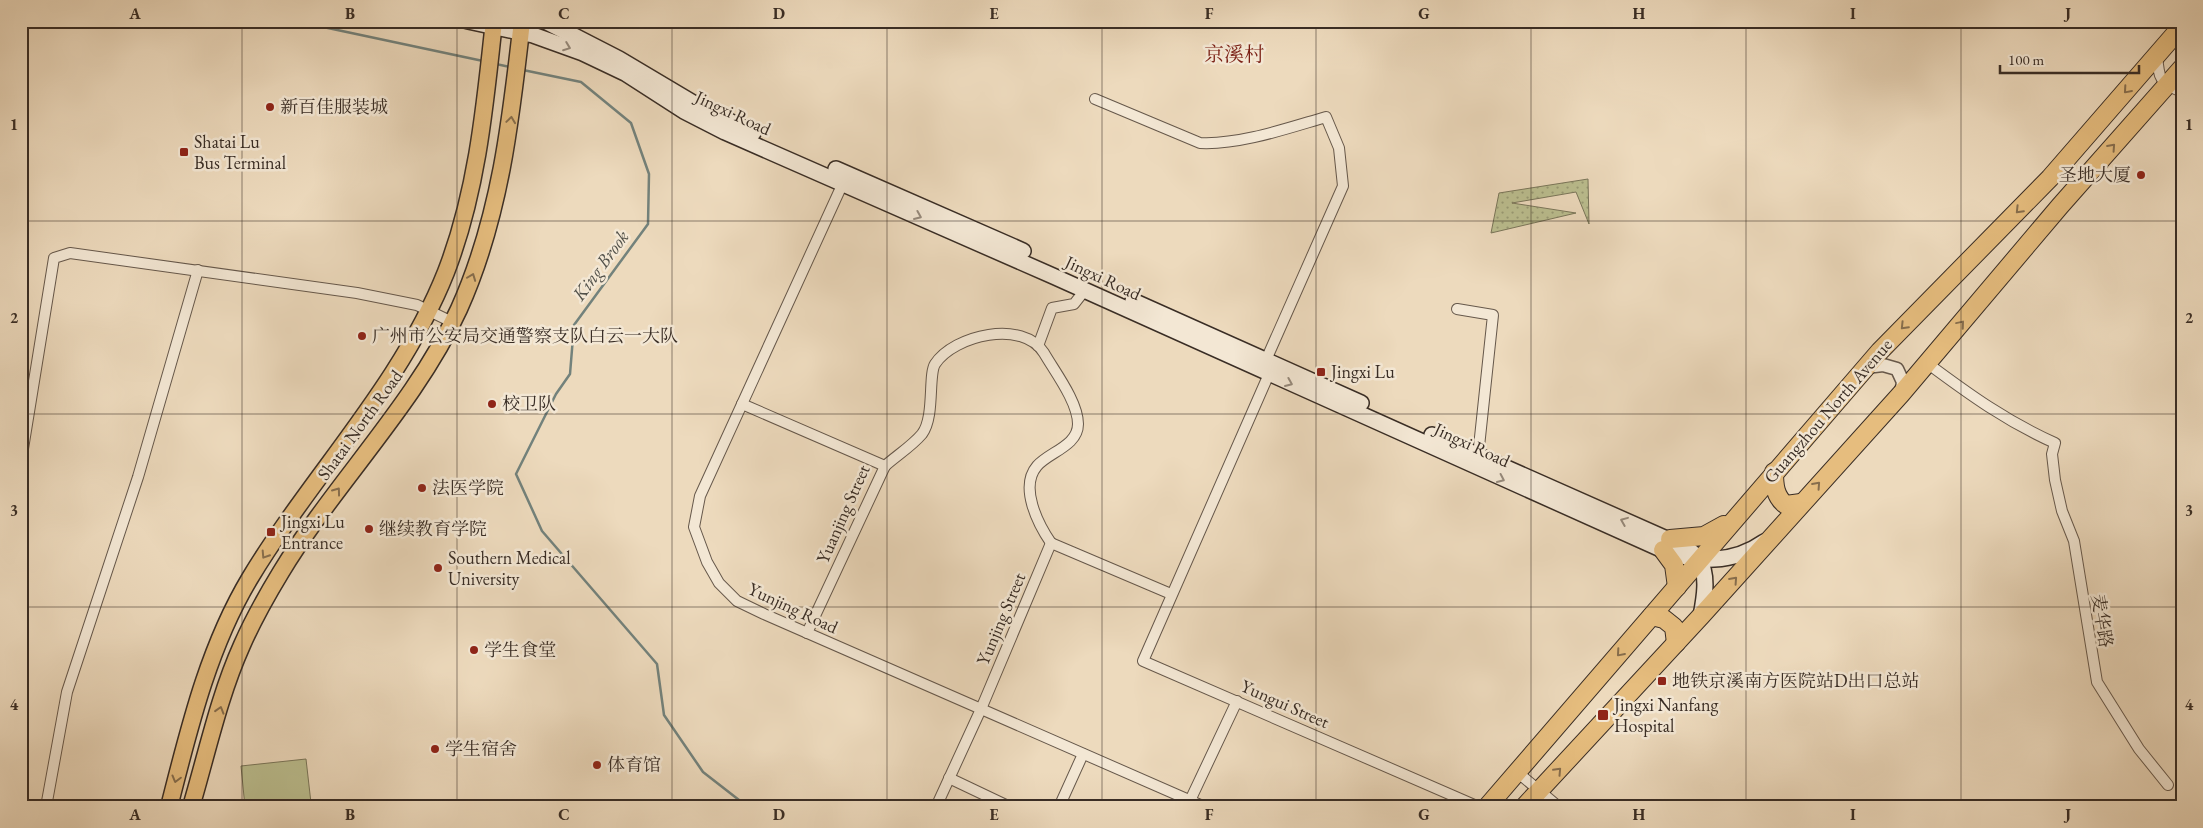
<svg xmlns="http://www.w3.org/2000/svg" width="2203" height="828" font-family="'EB Garamond','Noto Serif SC',serif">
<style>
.grass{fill:url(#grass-dots);stroke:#7a765a}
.pitch{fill:#bbbe8f;stroke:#7a765a}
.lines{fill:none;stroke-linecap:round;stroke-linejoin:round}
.stream{stroke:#73827c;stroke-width:2.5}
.minor-casing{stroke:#66584b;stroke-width:12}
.tertiary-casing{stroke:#66584b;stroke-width:15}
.secondary-casing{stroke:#392d25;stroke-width:18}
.primary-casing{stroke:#392d25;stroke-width:19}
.trunk-casing{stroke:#392d25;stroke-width:20}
.minor{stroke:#f3e7d4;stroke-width:10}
.tertiary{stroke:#f3e7d4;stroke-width:12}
.secondary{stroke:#f3e7d4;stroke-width:15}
.primary{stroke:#e6bd7e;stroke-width:16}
.trunk{stroke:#e6bd7e;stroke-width:18}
.oneway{stroke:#968a7c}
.oneway2{stroke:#876e4d}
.grid{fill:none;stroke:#392d25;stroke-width:1;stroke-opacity:0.55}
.poi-dot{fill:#8f2418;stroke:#f3e7d4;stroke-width:2}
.labels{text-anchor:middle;stroke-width:5;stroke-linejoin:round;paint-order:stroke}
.poi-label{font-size:18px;fill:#392d25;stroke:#f3e7d4;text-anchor:start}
.street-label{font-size:18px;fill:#392d25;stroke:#f3e7d4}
.water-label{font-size:19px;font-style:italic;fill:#515049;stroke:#f3e7d4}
.quarter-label{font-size:20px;fill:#7a1f14;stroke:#f3e7d4}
.neatline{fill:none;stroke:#392d25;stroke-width:2}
.grid-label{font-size:16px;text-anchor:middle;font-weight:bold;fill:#392d25}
</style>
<defs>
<pattern id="grass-dots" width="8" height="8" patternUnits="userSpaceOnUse" patternTransform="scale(1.25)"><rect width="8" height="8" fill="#bbbe8f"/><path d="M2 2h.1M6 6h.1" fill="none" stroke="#999b75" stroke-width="1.8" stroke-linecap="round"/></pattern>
</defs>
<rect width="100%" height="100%" fill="#eddabd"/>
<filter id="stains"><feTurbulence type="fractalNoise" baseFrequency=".004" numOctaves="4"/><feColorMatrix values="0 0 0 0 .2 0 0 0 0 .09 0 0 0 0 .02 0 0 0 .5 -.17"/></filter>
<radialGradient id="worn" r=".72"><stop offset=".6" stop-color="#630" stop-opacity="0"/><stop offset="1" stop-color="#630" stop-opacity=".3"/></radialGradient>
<!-- grass -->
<polygon class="grass" points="1588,179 1589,224 1576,192 1512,203 1576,213 1491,233 1499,193"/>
<!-- pitch -->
<polygon class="pitch" points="306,759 311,803 278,807 245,807 241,766"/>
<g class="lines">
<!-- stream -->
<g class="stream">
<polyline points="295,21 483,61"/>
<polyline points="496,64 510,67"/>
<polyline points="523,70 581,82 631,123 649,174 648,224 574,325 570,374 556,394 516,474 542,531 657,664 664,715 703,772 748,807"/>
</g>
<defs>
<g id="minor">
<path d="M2157 55C2159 79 2159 82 2182 92"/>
<path d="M1095 99 1200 143C1240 145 1288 128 1326 117L1339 148 1343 186 1266 360"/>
<polyline points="843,183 700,496 694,527 707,562 719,583 737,601 764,614 1205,807"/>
<polyline points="1457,309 1493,315 1478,456"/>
<polyline points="1038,346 1052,308 1074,304 1085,290"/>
<path d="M1927 363C1970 395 2006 421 2055 443L2052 454 2055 480 2062 511 2074 541 2097 682 2139 749 2168 785"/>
<polyline points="1269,374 1143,661 1479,807"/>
<polyline points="742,404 885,466 807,633"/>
<polyline points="21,461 54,258 70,253 357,293 417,305 452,322"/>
<path d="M885 466C896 456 912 446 922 434 935 417 928 375 935 364 954 335 1023 319 1044 353 1055 372 1078 402 1078 424 1078 446 1049 452 1037 466 1019 487 1038 524 1051 543"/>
<polyline points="1051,543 1171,594"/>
<polyline points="1517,772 1559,807"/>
<polyline points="949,778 1010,807"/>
<polyline points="46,807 67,692 138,477 198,270"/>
<polyline points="936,807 981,709 1051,543"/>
<polyline points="1059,807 1083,754"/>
<polyline points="1187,807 1237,701"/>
</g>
<polyline id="tertiary" points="1866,367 1883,365 1897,369 1903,382 1901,394"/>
<g id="secondary">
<path d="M468 21 533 35 583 53 625 73 684 111 725 132 1053 276 1663 550C1696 563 1733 564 1764 542"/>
<polyline points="545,21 619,59 693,103 753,133"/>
<polyline points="836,169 1023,251"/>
<polyline points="1133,301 1361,403"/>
<path d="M1432 435 1687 548C1691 552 1696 555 1699 560 1709 575 1704 600 1701 616"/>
</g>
<g id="primary">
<path d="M169 807C189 729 208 648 250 578 312 475 401 386 446 272 477 192 485 106 494 21"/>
<path d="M191 807C207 753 219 696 242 645 253 620 267 595 281 572 335 483 416 403 459 309 500 218 511 120 522 21"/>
</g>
<g id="trunk">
<path d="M1774 472C1774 485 1775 497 1786 505L1801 503"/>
<polyline points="1670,539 1704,536 1724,525"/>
<polyline points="1663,550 1674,565 1677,587"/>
<polyline points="1652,616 1664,619 1674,627 1676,643"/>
<polyline points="1487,807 1880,351 2050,178 2182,26"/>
<polyline points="1524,807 1701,616 1901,394 2060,206 2182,68"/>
</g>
</defs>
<!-- minor casing -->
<use href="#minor" class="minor-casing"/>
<!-- tertiary casing -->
<use href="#tertiary" class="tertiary-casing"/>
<!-- secondary casing -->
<use href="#secondary" class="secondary-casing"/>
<!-- primary casing -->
<use href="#primary" class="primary-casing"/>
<!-- trunk casing -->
<use href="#trunk" class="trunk-casing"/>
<!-- minor -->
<use href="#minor" class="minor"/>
<!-- tertiary -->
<use href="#tertiary" class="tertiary"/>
<!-- secondary -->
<use href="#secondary" class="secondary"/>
<!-- primary -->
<use href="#primary" class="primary"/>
<!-- trunk -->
<use href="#trunk" class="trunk"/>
</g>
<!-- one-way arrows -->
<defs><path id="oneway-chevron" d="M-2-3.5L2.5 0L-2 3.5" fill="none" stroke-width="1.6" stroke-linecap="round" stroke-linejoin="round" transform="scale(1.25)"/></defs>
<g class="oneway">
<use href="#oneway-chevron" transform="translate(567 47) rotate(21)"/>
<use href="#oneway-chevron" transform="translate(918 216) rotate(23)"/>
<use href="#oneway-chevron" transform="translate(1289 383) rotate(23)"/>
<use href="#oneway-chevron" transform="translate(1501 479) rotate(25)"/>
<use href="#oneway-chevron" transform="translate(1624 521) rotate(-158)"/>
</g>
<g class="oneway2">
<use href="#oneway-chevron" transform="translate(2127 90) rotate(131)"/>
<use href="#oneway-chevron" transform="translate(511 120) rotate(-82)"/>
<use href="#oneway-chevron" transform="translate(2112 147) rotate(-48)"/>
<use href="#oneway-chevron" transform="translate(2019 210) rotate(134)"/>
<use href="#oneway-chevron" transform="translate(472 277) rotate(-69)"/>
<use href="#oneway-chevron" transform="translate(1961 324) rotate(-50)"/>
<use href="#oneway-chevron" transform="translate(1904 326) rotate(134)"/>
<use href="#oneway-chevron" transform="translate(1817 485) rotate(-48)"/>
<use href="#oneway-chevron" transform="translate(337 491) rotate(-54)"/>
<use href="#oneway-chevron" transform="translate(265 555) rotate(123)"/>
<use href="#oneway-chevron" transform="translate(1734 580) rotate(-48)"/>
<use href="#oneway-chevron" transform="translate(1620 653) rotate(131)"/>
<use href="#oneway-chevron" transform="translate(220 710) rotate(-73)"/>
<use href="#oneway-chevron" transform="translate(1558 771) rotate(-47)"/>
<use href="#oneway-chevron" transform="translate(176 779) rotate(105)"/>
</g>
<!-- grid -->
<path class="grid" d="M242 21V807M457 21V807M672 21V807M887 21V807M1102 21V807M1316 21V807M1531 21V807M1746 21V807M1961 21V807M21 221H2182M21 414H2182M21 607H2182"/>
<!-- markers -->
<g class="poi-dot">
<circle cx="270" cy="107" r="5"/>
<rect x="179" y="147" width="10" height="10" rx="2.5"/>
<circle cx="2141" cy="175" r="5"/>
<circle cx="362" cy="336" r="5"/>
<rect x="1316" y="367" width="10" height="10" rx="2.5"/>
<circle cx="492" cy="404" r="5"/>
<circle cx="422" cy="488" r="5"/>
<circle cx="369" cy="529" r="5"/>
<rect x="266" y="527" width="10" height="10" rx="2.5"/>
<circle cx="438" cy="568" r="5"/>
<circle cx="474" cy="650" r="5"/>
<rect x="1657" y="676" width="10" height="10" rx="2.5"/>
<rect x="1597" y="709" width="12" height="12" rx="2.5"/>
<circle cx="435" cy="749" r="5"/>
<circle cx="597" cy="765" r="5"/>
</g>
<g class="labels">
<!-- poi labels -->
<g class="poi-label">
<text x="280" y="113">新百佳服装城</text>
<text x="194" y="148">Shatai Lu<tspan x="194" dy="21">Bus Terminal</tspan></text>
<text x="2131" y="181" text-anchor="end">圣地大厦</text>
<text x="372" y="342">广州市公安局交通警察支队白云一大队</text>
<text x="1331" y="378">Jingxi Lu</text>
<text x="502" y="410">校卫队</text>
<text x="432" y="494">法医学院</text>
<text x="281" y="528">Jingxi Lu<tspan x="281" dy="21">Entrance</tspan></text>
<text x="379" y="535">继续教育学院</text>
<text x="448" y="564">Southern Medical<tspan x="448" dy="21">University</tspan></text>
<text x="484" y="656">学生食堂</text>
<text x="1672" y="687">地铁京溪南方医院站D出口总站</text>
<text x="1614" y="711">Jingxi Nanfang<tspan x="1614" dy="21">Hospital</tspan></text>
<text x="445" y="755">学生宿舍</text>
<text x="607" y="771">体育馆</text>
</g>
<!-- street labels -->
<g class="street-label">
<text transform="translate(733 113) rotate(25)" y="6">Jingxi Road</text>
<text transform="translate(1103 278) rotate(25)" y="6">Jingxi Road</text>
<text transform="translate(1828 411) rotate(-49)" y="6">Guangzhou North Avenue</text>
<text transform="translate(360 425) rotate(-54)" y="6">Shatai North Road</text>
<text transform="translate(1472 445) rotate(25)" y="6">Jingxi Road</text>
<text transform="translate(843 514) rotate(-66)" y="6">Yuanjing Street</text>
<text transform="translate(793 608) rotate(25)" y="6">Yunjing Road</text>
<text transform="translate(1001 619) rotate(-67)" y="6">Yunjing Street</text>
<text transform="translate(2102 621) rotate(81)" y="6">麦华路</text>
<text transform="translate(1285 704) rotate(24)" y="6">Yungui Street</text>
</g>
<!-- water labels -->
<g class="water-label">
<text transform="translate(600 265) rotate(-54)" y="7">King Brook</text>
</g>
<!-- quarter labels -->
<g class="quarter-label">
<text x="1234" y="61">京溪村</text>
</g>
</g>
<!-- margin -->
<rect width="2203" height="828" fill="none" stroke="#eddabd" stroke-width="55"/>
<!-- scale -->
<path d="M2000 65v8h139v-8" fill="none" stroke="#392d25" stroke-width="2.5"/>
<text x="2008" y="65" font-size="15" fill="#392d25" stroke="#f3e7d4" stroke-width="4" paint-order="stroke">100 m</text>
<rect x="28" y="28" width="2148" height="772" class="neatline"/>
<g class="grid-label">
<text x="135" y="19">A</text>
<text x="350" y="19">B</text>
<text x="564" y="19">C</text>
<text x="779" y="19">D</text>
<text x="994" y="19">E</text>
<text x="1209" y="19">F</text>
<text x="1424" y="19">G</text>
<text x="1639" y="19">H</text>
<text x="1853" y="19">I</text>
<text x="2068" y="19">J</text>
<text x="14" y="130">1</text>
<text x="2189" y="130">1</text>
<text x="14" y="323">2</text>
<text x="2189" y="323">2</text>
<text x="14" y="516">3</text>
<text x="2189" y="516">3</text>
<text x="14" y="710">4</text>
<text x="2189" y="710">4</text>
<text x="135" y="820">A</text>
<text x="350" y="820">B</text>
<text x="564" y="820">C</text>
<text x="779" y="820">D</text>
<text x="994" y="820">E</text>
<text x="1209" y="820">F</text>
<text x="1424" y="820">G</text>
<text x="1639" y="820">H</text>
<text x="1853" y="820">I</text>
<text x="2068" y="820">J</text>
</g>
<rect width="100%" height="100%" filter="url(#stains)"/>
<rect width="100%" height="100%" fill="url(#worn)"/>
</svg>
